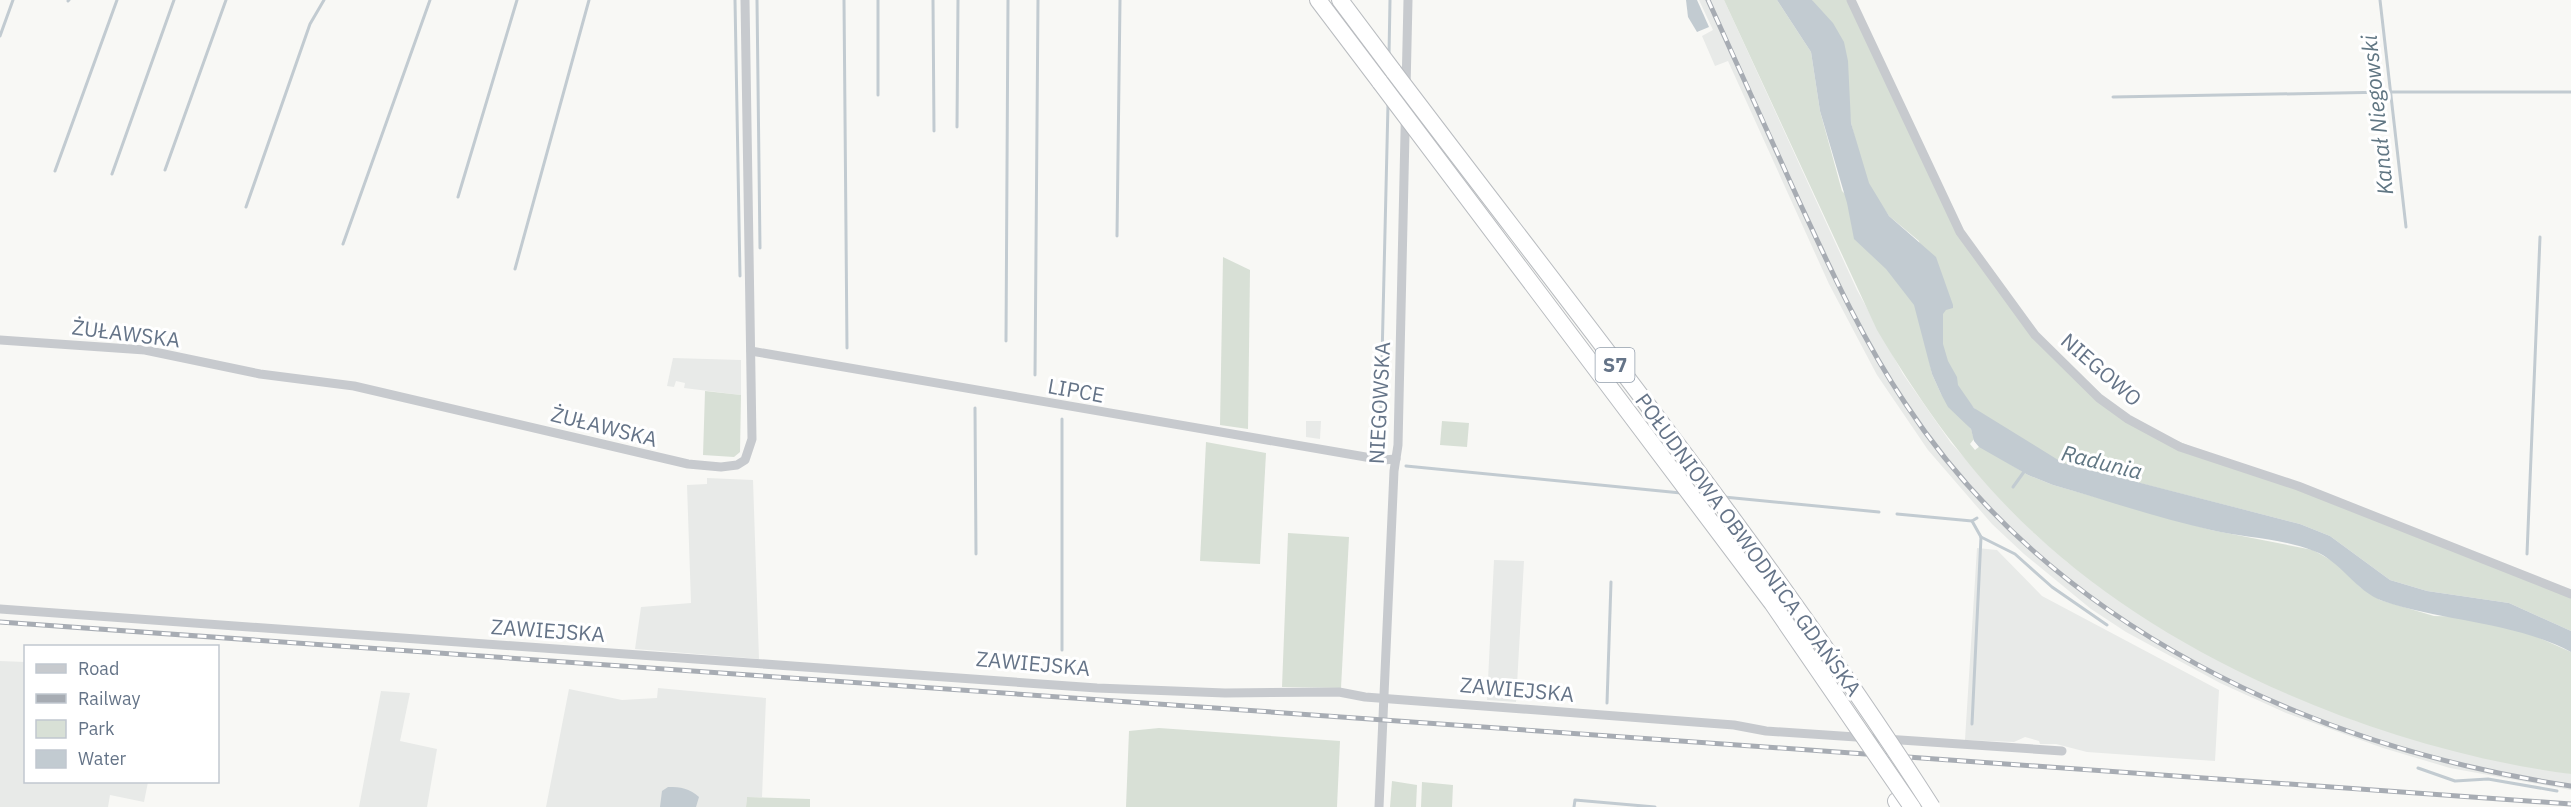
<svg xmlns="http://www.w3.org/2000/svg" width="2571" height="807" font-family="'IBM Plex Sans',sans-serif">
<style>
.built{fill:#e8eae8}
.green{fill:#d8e0d6}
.water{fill:#c2cbd1}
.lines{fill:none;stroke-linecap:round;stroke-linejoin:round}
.stream{stroke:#c2cbd1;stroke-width:3}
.motorway-casing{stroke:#b9bcc0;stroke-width:18}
.minor{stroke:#c7cace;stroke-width:9}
.motorway{stroke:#fff;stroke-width:16}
.rail-casing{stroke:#a7acb3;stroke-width:5}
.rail{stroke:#fff;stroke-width:3;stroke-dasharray:9;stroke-linecap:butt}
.motorway-bridge-casing{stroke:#b9bcc0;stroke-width:18;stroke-linecap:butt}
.motorway-bridge{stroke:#fff;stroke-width:16}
.labels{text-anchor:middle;stroke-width:6;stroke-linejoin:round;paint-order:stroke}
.shield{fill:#fff;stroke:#939eac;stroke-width:1.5}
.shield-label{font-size:20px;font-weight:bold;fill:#657488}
.street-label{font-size:21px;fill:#657488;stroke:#fff}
.water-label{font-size:22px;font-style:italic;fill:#607683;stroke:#fff}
</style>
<rect width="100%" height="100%" fill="#f8f8f5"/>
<!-- built -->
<g class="built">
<polygon points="1699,0 1724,0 1857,290 1903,374 1951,443 2035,534 2067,562 2154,623 2265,683 2356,721 2571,774 2571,790 2450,768 2383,748 2286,713 2220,683 2126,632 2091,609 2024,554 1992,524 1928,450 1877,375 1829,284 1728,61 1715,66 1702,36 1713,30"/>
<polygon points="673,358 741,360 741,395 684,388 685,383 676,381 674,387 667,386"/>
<polygon points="1306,421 1321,421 1320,439 1306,437"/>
<polygon points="707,478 753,480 759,659 635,649 641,607 691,603 687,485 707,484"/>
<polygon points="1977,548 1997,550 2042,596 2219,690 2215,761 2087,752 2056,744 2040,744 2039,741 2025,737 2014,742 1965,740"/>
<polygon points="1494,560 1524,561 1516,702 1487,700"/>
<polygon points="0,661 25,662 26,782 148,782 144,802 110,795 108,807 0,807"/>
<polygon points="658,688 766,698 762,797 747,797 746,807 546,807 569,689 622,700 657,698"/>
<polygon points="381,691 410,693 400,741 437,749 427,807 359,807"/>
</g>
<!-- green -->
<g class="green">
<path d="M1724 0H1777L1811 52 1820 111 1842 191 1907 256 1932 374 1941 394 1971 429 1974 439 1970 444 1975 450 1980 446 2028 475 2053 485 2211 530 2313 550 2336 563 2360 587 2380 600 2434 616 2471 617 2526 632 2571 652V774C2386 750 2172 662 2035 534 1971 475 1921 404 1877 330Z"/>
<polygon points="1812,0 1848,0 1958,235 2012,309 2120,417 2245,469 2571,597 2571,631 2509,603 2427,591 2390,580 2330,536 2300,524 2116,477 2087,475 2028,456 1974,408 1950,380 1919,241 1889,216 1876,197 1869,193 1851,123 1847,94"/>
<polygon points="1223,257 1250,270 1248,429 1220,425"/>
<polygon points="705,391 741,395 740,452 734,457 703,455"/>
<polygon points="1442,421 1469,423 1467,447 1440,445"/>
<polygon points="1206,442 1266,453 1260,564 1200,561"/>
<polygon points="1288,533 1349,537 1341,688 1282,687"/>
<polygon points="1159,728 1340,741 1337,807 1126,807 1129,731"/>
<polygon points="1392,781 1417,785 1416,807 1390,807"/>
<polygon points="1422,782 1453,785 1452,807 1421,807"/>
<polygon points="747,797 810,799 810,807 746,807"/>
</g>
<!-- water -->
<g class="water">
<polygon points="1686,0 1697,0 1709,27 1697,32 1688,17"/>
<path d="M1777 0H1812L1833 23 1844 42 1848 61 1851 123 1869 183 1889 216 1936 257 1953 305V308L1946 310 1943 314V344L1948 361 1957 377 1958 385 1974 408 2063 463 2300 524 2330 536 2390 580 2427 591 2509 603 2571 631V652C2512 621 2445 622 2383 601 2355 591 2341 561 2314 551 2281 538 2245 538 2211 530 2158 518 2105 500 2053 485L2028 475 1979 447 1974 441 1971 429 1948 407 1941 394 1932 374 1914 305 1886 269 1854 239 1847 203 1820 111 1811 52Z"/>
<path d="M668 787C681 787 689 788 699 797L696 807H660L662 791Z"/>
</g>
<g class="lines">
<!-- stream -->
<g class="stream">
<polyline points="735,0 740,276"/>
<polyline points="757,0 760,248"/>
<polyline points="844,0 847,348"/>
<polyline points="933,0 934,131"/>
<polyline points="2380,0 2406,227"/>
<polyline points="68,1 69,0"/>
<polyline points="0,36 13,0"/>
<polyline points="1389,55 1390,0"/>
<polyline points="878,95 878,0"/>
<polyline points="2113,97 2390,92 2571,92"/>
<polyline points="957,127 958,0"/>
<polyline points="165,170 226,0"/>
<polyline points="55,171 117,0"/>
<polyline points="112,174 174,0"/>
<polyline points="458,197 517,0"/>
<polyline points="246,207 310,24 324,0"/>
<polyline points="1117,236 1120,0"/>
<polyline points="343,244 430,0"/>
<polyline points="515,269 589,0"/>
<polyline points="1006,341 1008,0"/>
<polyline points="1035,375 1038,0"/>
<polyline points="975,408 976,554"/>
<polyline points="1062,419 1062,650"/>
<polyline points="1380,444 1388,104"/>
<polyline points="1406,466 1681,493"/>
<polyline points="2013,487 2026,469"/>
<polyline points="1724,497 1879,512"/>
<polyline points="1897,514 1972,521"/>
<polyline points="1981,537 2015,554 2052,587 2107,625"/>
<polyline points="2527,554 2540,237"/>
<polyline points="1607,703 1611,582"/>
<polyline points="1972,724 1981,537 1972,521 1977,518"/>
<polyline points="2418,768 2455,781 2488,779 2557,791"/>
<polyline points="1574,807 1575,800 1655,807"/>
</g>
<defs>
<g id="motorway">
<polyline points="1318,0 1380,82"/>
<polyline points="1340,0 1394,72"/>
<polyline points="1896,801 1899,807"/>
</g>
</defs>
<!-- motorway casing -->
<use href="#motorway" class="motorway-casing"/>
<!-- minor -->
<g class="minor">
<polyline points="1851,0 1960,232 2035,335 2099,398 2128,419 2180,447 2298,486 2571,594"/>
<polyline points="0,340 145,350 260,374 354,386 688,464 721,467 737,465 745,460 752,439 745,0"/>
<polyline points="751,351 1383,460 1396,459"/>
<polyline points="0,609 1097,688 1225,693 1339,692 1365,697 1734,725 1766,731 2062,751"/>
<polyline points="1379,807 1394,471 1398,445 1408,0"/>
</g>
<!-- motorway -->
<use href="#motorway" class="motorway"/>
<defs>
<g id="rail">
<path d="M1708 0C1738 66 1768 132 1798 199 1830 268 1862 339 1905 403 2052 627 2312 747 2571 786"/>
<polyline points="0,622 2571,804"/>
</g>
</defs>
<!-- rail casing -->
<use href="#rail" class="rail-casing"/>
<!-- rail -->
<use href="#rail" class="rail"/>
<defs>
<g id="motorway-bridge">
<path d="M1394 72C1577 314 1768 552 1932 807"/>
<polyline points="1380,82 1772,603 1912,807"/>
</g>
</defs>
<!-- motorway-bridge casing -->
<use href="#motorway-bridge" class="motorway-bridge-casing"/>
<!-- motorway-bridge -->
<use href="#motorway-bridge" class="motorway-bridge"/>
</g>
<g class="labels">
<!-- shield labels -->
<rect class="shield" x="1595.5" y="348" width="39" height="34" rx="4.5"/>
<g class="shield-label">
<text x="1615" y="372">S7</text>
</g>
<!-- street labels -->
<g class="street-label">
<text transform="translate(126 334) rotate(7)" y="7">ŻUŁAWSKA</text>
<text transform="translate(2101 370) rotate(41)" y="7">NIEGOWO</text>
<text transform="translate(1076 391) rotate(10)" y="7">LIPCE</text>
<text transform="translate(1380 403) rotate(-87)" y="7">NIEGOWSKA</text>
<text transform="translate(604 427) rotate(14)" y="7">ŻUŁAWSKA</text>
<text transform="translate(1748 545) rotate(54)" y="7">POŁUDNIOWA OBWODNICA GDAŃSKA</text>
<text transform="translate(548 631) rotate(4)" y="7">ZAWIEJSKA</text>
<text transform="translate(1033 664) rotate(5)" y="7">ZAWIEJSKA</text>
<text transform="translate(1517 690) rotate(5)" y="7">ZAWIEJSKA</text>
</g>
<!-- water labels -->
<g class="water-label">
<text transform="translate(2377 115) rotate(-96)" y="8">Kanał Niegowski</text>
<text transform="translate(2102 462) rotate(14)" y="8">Radunia</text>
</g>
</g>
<!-- legend -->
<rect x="24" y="645" width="195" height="138" fill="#ffffff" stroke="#c1c7cf" stroke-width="1.5"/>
<rect x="36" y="664" width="30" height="9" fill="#c7cace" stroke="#c1c7cf" stroke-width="1.5"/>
<text x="78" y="675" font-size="18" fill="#657488">Road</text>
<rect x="36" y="694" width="30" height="9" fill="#a7acb3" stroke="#c1c7cf" stroke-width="1.5"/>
<text x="78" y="705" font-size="18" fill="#657488">Railway</text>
<rect x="36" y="720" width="30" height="18" fill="#d8e0d6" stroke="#c1c7cf" stroke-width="1.5"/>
<text x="78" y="735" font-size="18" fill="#657488">Park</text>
<rect x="36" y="750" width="30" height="18" fill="#c2cbd1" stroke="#c1c7cf" stroke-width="1.5"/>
<text x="78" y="765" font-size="18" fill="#657488">Water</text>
</svg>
